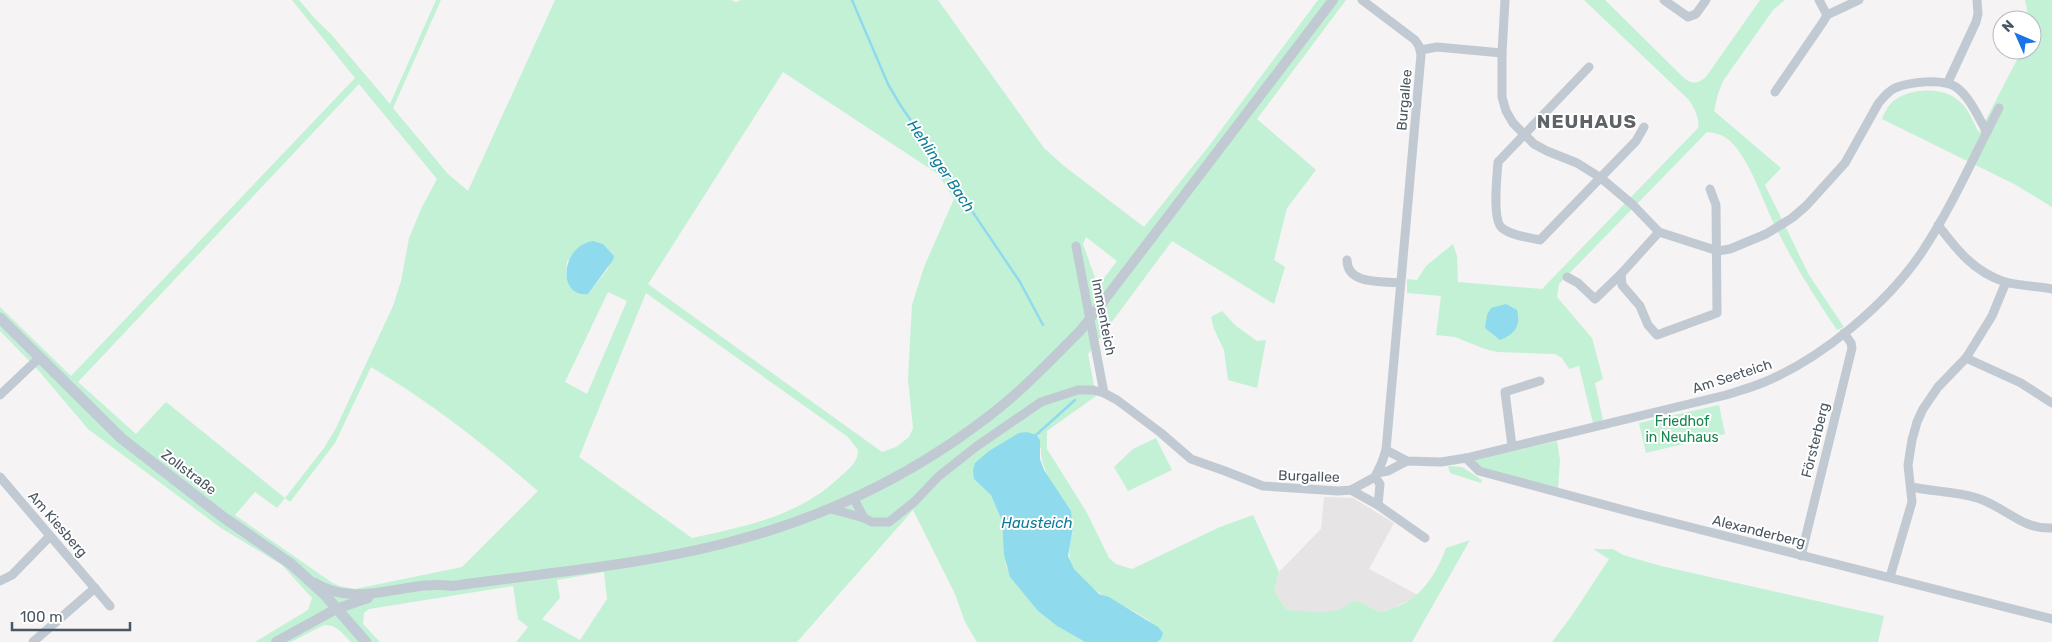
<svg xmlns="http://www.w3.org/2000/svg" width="2052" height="642" font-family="Rubik,sans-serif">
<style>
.education{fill:#e6e4e5}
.green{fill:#c3f1d5;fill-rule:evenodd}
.water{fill:#90daee}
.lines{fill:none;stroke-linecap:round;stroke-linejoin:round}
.stream{stroke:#90daee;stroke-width:2.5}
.minor{stroke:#c1cad2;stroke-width:9}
.tertiary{stroke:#c1cad2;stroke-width:10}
.secondary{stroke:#c1cbd6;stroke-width:11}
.tertiary-bridge{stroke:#c1cad2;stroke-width:10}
.labels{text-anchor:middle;stroke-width:4;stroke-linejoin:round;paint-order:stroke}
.street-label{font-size:14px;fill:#4a5661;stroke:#fff}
.park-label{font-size:14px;fill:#17864f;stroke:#fff}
.water-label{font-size:15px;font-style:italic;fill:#0c7c9b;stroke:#fff}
.district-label{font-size:19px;font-weight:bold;letter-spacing:1px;fill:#5f6368;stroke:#fff}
</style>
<rect width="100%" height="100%" fill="#f5f3f3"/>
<!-- education -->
<polygon class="education" points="1324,497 1353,498 1394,523 1369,569 1418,595 1394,608 1380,612 1360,602 1353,601 1345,608 1333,612 1317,613 1287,610 1274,591 1279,572 1321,529"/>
<!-- green -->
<g class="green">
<path d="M292 0H299L316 20 330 33 390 104 436 0H441L393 108 448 174 468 191 555 0H731L736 2 741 0H938L1044 148 1064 166 1144 227 1209 146 1318 0H1346L1257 119 1316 170 1287 208 1274 260 1285 267 1274 304 1172 241 1088 354 1096 396 1047 431V449L1086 511 1109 558 1116 564 1132 569 1220 527 1253 515 1279 572 1274 591 1287 610C1311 611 1335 618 1353 601L1360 602 1380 612C1416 605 1434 580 1446 548L1470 540 1412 642H1157L1161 639C1157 633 1154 624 1148 620 1124 603 1089 595 1073 568 1062 548 1080 530 1070 513 1060 493 1039 471 1041 448L974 479 991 494 996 505 1002 521 1006 566 1038 611 1057 626 1085 642H977L965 622 955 594 913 510 797 642H516L528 627 518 619 513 586 369 609 364 613 363 624 380 642H351L339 630 333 626 324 625 291 642H255L308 610 312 598 282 565 221 528 88 429 39 371 0 331V307L71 376 355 78ZM783 72 938 174 954 199 924 267 912 305 908 379 913 428 909 437 896 447 882 452 648 284ZM359 84 437 179 422 207 409 238 401 281 393 306 336 428 324 448 285 498 166 402 136 434 78 382ZM1086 237 1117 261 1098 286 1083 244ZM603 244 613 255 607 270 588 294 566 276 567 261ZM608 292 627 301 587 394 565 382ZM646 293 848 437 858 450C858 462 850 468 842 475 800 516 747 526 692 538L579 457ZM371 367C433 404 484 444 538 491L462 567 355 589 339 586 331 582 235 515 255 492 277 508 285 498 290 502 335 443ZM604 572 607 599 580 640 542 619 560 598 557 580Z"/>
<path d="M1584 0H1605L1684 78C1693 86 1701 83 1708 74L1760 0H1785L1773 10 1723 81 1718 94 1714 111 1781 168 1765 185 1809 275 1844 327 1837 330C1814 296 1792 261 1774 224 1763 201 1751 164 1734 145 1726 136 1719 133 1707 132L1559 284 1557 297 1592 338 1603 379 1595 383 1603 420 1593 423 1579 366 1569 369 1562 358 1555 354 1497 352 1485 349 1455 337 1436 335 1441 296 1407 293V279L1417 280 1426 266 1453 244 1457 256 1458 282 1542 289 1698 128C1700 118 1694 108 1689 100Z"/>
<path d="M2025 0H2052V207L2016 185 1882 119C1885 111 1890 102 1898 98 1915 88 1944 87 1959 101 1969 109 1973 122 1979 133L2022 50H2032V20H2029Z"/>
<polygon points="1222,311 1236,326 1257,341 1266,340 1257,388 1228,380 1224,350 1214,329 1211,317"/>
<polygon points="1719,405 1725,434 1646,453 1639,423"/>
<polygon points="1156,438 1172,470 1128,491 1114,467 1133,449"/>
<polygon points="1557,441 1560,460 1558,489 1477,467 1474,460"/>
<polygon points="1448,466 1462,467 1482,480 1481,483 1450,473"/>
<polygon points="1593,549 1613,549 1623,555 1661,566 1884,616 1878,642 1552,642 1573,614 1609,559"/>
</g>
<!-- water -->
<g class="water">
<path d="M593 241 603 244 614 256 613 260 588 294C557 298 560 246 593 241Z"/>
<path d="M1506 304 1517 310C1521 326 1515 334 1500 340L1485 328 1487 315 1491 308Z"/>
<polygon points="1027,432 1036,435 1040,440 1040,459 1044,470 1071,511 1073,528 1068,556 1074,569 1099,594 1109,597 1158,627 1163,633 1161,639 1157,642 1085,642 1057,626 1038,611 1010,577 1004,555 1002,521 991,495 974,479 973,470 975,463 989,451 1019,433"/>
</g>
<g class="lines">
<!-- stream -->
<g class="stream">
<polyline points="852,0 888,84 899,103 1020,282 1043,325"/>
<polyline points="1035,436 1075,400"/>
</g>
<!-- minor -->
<g class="minor">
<path d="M1505 0 1502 53V97L1506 111 1513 123 1534 144 1547 151 1577 163 1601 178 1633 205 1659 232 1718 251 1730 249 1766 234 1792 218 1806 206 1845 163 1878 104C1883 98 1887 92 1895 88 1909 82 1943 78 1956 87 1970 97 1978 117 1987 132"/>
<polyline points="1664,0 1688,17 1696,14 1706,0"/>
<polyline points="1819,0 1827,15 1859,0"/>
<polyline points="1421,50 1437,47 1502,53"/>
<path d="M1589 67 1498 162C1497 176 1492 220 1502 228 1512 236 1529 237 1540 240L1636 141 1644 127"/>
<polyline points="1948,82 1976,22 1978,14 1977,0"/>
<polyline points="1775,92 1823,22 1827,15"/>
<path d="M1938 225C1957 250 1974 272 2005 282 2020 286 2037 286 2052 289"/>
<polyline points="1659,232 1621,274 1622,285 1640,306 1648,325 1657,335 1717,313 1716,205 1710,189"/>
<polyline points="1076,246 1104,393"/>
<path d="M1347 260C1347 285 1382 281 1400 283"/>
<polyline points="1567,277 1578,283 1595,299 1621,274"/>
<polyline points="1966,358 2021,383 2052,403"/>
<polyline points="0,395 39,358"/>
<polyline points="1512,446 1505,392 1540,381"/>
<path d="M1386 450 1407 461 1441 462 1466 458 1726 395C1738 391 1750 388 1762 383 1820 360 1887 304 1922 252 1952 207 1974 156 1999 108"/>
<polyline points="1466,458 1479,471 1635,513 2052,619"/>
<polyline points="1377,473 1388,471 1407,461"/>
<polyline points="0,477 110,606"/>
<polyline points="1375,477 1380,484 1378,505 1425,538"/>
<path d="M1912 487C1933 492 1956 491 1977 498 2004 506 2022 530 2052 528"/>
<polyline points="1351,490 1378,505"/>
<polyline points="854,499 864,518"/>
<polyline points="831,509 864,518 872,522 889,522 914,502 939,476 977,446 1041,402 1078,390 1093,390 1104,393 1117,400 1161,433 1191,459 1225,471 1263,486 1338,491 1351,490 1375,477 1382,462 1386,450 1421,55 1419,46 1415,40 1362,0"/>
<polyline points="1801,556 1852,348 1851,343 1844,333"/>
<polyline points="1890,577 1912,502 1908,465 1912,440 1917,422 1923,409 1938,387 1966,358 1992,316 2006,282"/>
<polyline points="0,581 12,575 50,536"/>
<polyline points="33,642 95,588"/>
</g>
<!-- tertiary -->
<g class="tertiary">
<polyline points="1099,307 1333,0"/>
<path d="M315 583C358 610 407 579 453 586 543 573 635 566 722 544 819 520 910 477 989 416 1022 391 1051 360 1080 331"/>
<polyline points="276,642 336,609 368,598"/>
</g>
<!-- secondary -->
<polyline class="secondary" points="0,318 121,438 223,517 291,564 324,594 366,642"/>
<!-- tertiary-bridge -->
<polyline class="tertiary-bridge" points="1080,331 1099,307"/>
</g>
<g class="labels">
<!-- street labels -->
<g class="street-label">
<text transform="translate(1404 100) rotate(-85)" y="5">Burgallee</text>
<text transform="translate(1104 317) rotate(79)" y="5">Immenteich</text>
<text transform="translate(1732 376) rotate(-18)" y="5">Am Seeteich</text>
<text transform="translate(1815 440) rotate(-76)" y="5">Försterberg</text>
<text transform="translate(189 472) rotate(37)" y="5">Zollstraße</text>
<text transform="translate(1309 476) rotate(2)" y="5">Burgallee</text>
<text transform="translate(58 524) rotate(49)" y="5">Am Kiesberg</text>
<text transform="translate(1759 531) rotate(14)" y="5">Alexanderberg</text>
</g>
<!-- park labels -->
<g class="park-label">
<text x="1682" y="426">Friedhof<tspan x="1682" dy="16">in Neuhaus</tspan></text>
</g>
<!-- water labels -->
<g class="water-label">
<text transform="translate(941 166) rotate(56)" y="5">Hehlinger Bach</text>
<text x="1037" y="528">Hausteich</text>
</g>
<!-- district labels -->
<g class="district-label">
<text x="1587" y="128">NEUHAUS</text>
</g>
</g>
<!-- north arrow -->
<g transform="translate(2017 35) rotate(315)"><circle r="24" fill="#ffffff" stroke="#b7bbc0"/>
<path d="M0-4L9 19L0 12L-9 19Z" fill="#1a73e8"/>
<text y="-8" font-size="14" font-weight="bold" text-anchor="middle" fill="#4a5661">N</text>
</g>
<!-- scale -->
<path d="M12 622v8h118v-8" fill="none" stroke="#4a5661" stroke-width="2.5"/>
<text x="20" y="622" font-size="15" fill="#4a5661" stroke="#ffffff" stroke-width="4" paint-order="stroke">100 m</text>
</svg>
